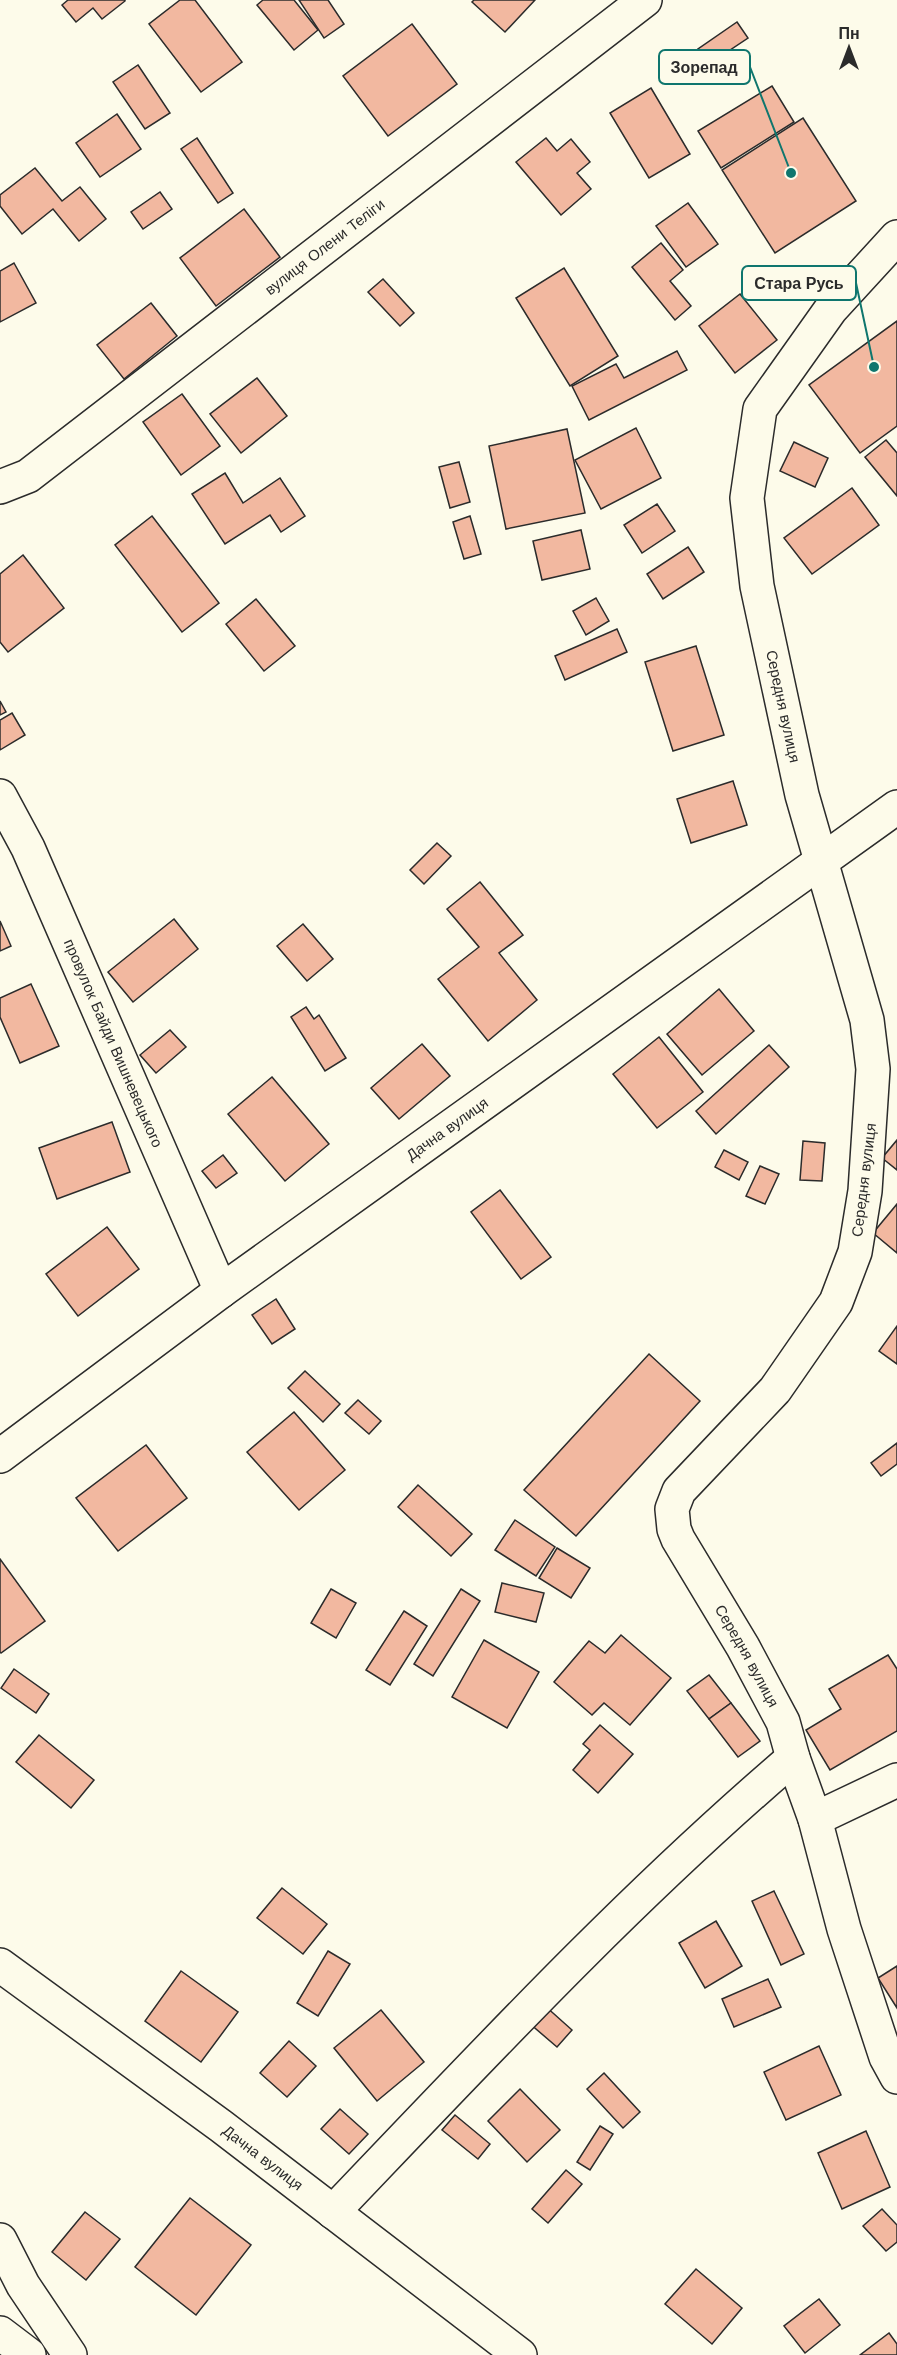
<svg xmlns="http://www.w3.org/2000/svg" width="897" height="2355" font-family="'Work Sans',sans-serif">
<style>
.building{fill:#f2b8a0;stroke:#2b2b2b;stroke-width:1.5}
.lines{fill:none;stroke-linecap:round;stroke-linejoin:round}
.minor-casing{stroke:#2b2b2b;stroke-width:36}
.minor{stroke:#fdfbea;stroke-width:33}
.labels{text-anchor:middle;stroke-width:4.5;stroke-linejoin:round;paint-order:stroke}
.street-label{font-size:15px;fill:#2b2b2b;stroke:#fdfbea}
.leader{fill:none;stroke:#0f766e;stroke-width:2}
.callout-dot{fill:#0f766e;stroke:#fdfbea;stroke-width:2}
.callout{fill:#fdfbea;stroke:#0f766e;stroke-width:2}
.callout-label{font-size:16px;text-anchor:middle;font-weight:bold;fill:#2b2b2b}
</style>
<rect width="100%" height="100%" fill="#fdfbea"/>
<!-- building -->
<g class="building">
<polygon points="68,0 125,0 125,1 102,19 93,8 76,22 62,5"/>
<polygon points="180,0 195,0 242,62 201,92 149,24"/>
<polygon points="263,0 294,0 318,30 294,50 257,5"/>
<polygon points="299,0 328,0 344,24 324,38"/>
<polygon points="474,0 535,0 505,32 472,2"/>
<polygon points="737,22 748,38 709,64 698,49"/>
<polygon points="412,24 457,84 388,136 343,76"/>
<polygon points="138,65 170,113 145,129 113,82"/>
<polygon points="772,86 794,122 721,168 698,131"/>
<polygon points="651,88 690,154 649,178 610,113"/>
<polygon points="117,114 141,149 100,177 76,143"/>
<polygon points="803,118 856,201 775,253 722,170"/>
<polygon points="197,138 233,193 218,203 181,149"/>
<polygon points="546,138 557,151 571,139 590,162 577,173 591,189 561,215 516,162"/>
<polygon points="35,168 62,201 80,187 106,219 79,241 53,209 22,234 0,206 0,195"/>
<polygon points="160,192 172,209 143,229 131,212"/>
<polygon points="688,203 718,244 686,267 656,226"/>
<polygon points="244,209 280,257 216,306 180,258"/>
<polygon points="661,243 683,270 670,281 691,306 675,320 632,267"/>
<polygon points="14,263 36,303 0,322 0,271"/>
<polygon points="564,268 618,356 570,386 516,298"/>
<polygon points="383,279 414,313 400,326 368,292"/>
<polygon points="740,294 777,340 735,373 699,326"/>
<polygon points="151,303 177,336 124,379 97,345"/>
<polygon points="897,321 897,426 860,453 809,385"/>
<polygon points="677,351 687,370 589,420 572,386 616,364 624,378"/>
<polygon points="257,378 287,416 241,453 210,414"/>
<polygon points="182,394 220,446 181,475 143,422"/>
<polygon points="636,428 661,478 601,509 575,460"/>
<polygon points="567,429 585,513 506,529 489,446"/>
<polygon points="886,440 897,453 897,496 865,457"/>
<polygon points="794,442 828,458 815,487 780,471"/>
<polygon points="459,462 470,502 450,508 439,467"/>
<polygon points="225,473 243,503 280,478 305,516 281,532 270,515 225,544 192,494"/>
<polygon points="852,488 879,525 812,574 784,538"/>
<polygon points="657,504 675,531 642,553 624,525"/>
<polygon points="152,516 219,603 182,632 115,545"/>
<polygon points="470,516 481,554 464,559 453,522"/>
<polygon points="581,530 590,569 542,580 533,541"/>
<polygon points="688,547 704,572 663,599 647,574"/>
<polygon points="23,555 64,608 8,652 0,642 0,574"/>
<polygon points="596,598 609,621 586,635 573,611"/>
<polygon points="256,599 295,646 264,671 226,624"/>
<polygon points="617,629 627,652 565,680 555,656"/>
<polygon points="696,646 724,735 673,751 645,662"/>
<polygon points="0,701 6,712 0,715"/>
<polygon points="12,713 25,735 0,750 0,720"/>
<polygon points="733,781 747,825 691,843 677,799"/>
<polygon points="437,843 451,856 424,884 410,870"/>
<polygon points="480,882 523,935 499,953 537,1000 488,1041 438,979 479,947 447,909"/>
<polygon points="174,919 198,949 133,1002 108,972"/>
<polygon points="0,921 11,946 0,951"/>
<polygon points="303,924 333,959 307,981 277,946"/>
<polygon points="31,984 59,1046 20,1063 0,1017 0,998"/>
<polygon points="719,989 754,1031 702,1075 667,1034"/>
<polygon points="306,1007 314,1019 319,1015 346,1058 325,1071 291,1017"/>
<polygon points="170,1030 186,1047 156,1073 140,1055"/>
<polygon points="659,1037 703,1092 657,1128 613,1074"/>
<polygon points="422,1044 450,1076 399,1119 371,1088"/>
<polygon points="769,1045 789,1067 716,1134 696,1111"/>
<polygon points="272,1077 329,1144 285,1181 228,1114"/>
<polygon points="112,1122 130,1172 57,1199 39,1148"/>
<polygon points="897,1140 897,1170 882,1158"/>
<polygon points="803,1141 825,1143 822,1181 800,1180"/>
<polygon points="724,1150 748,1162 739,1180 715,1167"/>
<polygon points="223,1155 237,1173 216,1188 202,1171"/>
<polygon points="760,1166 779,1174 765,1204 746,1196"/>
<polygon points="500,1190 551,1257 521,1279 471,1212"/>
<polygon points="897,1204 897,1253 873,1233"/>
<polygon points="107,1227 139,1269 78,1316 46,1274"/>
<polygon points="276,1299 295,1329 272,1344 252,1315"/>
<polygon points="897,1326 897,1364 879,1351"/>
<polygon points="649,1354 700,1401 576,1536 524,1490"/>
<polygon points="305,1371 340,1404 323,1422 288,1388"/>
<polygon points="358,1400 381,1421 369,1434 345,1413"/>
<polygon points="294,1412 345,1470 299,1510 247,1452"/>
<polygon points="897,1443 897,1464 881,1476 871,1463"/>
<polygon points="146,1445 187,1498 118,1551 76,1498"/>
<polygon points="418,1485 472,1534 451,1556 398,1507"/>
<polygon points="515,1520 555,1547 536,1576 495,1550"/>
<polygon points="557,1548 590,1568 571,1598 539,1578"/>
<polygon points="0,1559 45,1621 1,1653 0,1652"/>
<polygon points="502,1583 544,1593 536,1622 495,1612"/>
<polygon points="331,1589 356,1603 336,1638 311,1623"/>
<polygon points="461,1589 480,1601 433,1676 414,1664"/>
<polygon points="404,1611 427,1626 390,1685 366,1670"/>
<polygon points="621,1635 671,1678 630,1725 604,1703 592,1715 554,1682 589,1641 605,1653"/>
<polygon points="484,1640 539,1672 507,1728 452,1697"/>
<polygon points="888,1655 897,1669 897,1731 830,1770 806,1730 841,1709 829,1689"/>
<polygon points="14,1669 49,1694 36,1713 1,1688"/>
<polygon points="709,1675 731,1703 709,1719 687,1691"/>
<polygon points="731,1703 760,1741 738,1757 709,1719"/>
<polygon points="600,1725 633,1754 598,1793 573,1770 590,1750 583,1744"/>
<polygon points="39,1735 94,1780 71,1808 16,1762"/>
<polygon points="282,1888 327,1924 303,1954 257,1918"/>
<polygon points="774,1891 804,1954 781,1965 752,1901"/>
<polygon points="716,1921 742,1966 705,1988 679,1943"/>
<polygon points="328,1951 350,1964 318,2016 297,2003"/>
<polygon points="897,1966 897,2008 878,1978"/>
<polygon points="181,1971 238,2012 201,2062 145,2021"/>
<polygon points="768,1979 781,2007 734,2027 722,1999"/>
<polygon points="544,2005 572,2030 557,2047 529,2023"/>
<polygon points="381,2010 424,2062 377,2101 334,2048"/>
<polygon points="289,2041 316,2066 287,2097 260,2073"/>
<polygon points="819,2046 841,2095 786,2120 764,2072"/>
<polygon points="604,2073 640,2112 623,2128 587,2089"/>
<polygon points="520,2089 560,2130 527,2162 488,2121"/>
<polygon points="340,2109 368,2134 349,2154 321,2129"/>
<polygon points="455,2115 490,2144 478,2159 442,2130"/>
<polygon points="600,2126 613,2134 590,2170 577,2162"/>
<polygon points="866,2131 890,2187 842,2209 818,2153"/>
<polygon points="566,2170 582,2184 548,2223 532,2209"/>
<polygon points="190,2198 251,2245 196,2315 135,2267"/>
<polygon points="882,2209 897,2225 897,2242 886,2251 863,2226"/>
<polygon points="85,2212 120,2239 86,2280 52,2252"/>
<polygon points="696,2269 742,2308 712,2344 665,2304"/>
<polygon points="819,2299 840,2325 805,2353 784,2326"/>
<polygon points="889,2333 897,2344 897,2355 860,2355"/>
</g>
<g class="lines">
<defs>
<g id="minor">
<path id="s1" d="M897 237 831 309 760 409 747 498 757 586 802 795 867 1020 873 1069 865 1191 855 1252 836 1302 775 1390 679 1491 672 1509 674 1529 678 1539 743 1647 783 1722 793 1758 815 1819 844 1929 886 2057 897 2077"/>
<path id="s2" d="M0 487 28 476 645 0"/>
<path id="s3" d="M0 796 28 848 221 1291"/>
<path id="s4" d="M0 1456 221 1291 897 807"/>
<polyline points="815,1819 897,1780"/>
<path id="s5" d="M0 1965 221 2126 520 2355"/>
<path d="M333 2212C482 2056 629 1898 793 1758"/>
<polyline points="0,2240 23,2285 70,2355"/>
<polyline points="0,2333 29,2355"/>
</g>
</defs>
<!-- minor casing -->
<use href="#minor" class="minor-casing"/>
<!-- minor -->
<use href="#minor" class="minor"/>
</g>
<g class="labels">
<!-- street labels -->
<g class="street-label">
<text dy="5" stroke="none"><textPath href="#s2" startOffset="405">вулиця Олени Теліги</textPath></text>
<text dy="5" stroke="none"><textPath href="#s1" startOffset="522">Середня вулиця</textPath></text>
<text dy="5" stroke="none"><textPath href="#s3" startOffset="272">провулок Байди Вишневецького</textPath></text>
<text dy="5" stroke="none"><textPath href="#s4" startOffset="554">Дачна вулиця</textPath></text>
<text transform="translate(864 1180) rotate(-83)" y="5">Середня вулиця</text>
<text dy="5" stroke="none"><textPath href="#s1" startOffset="1566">Середня вулиця</textPath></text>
<text dy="5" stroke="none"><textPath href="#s5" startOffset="326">Дачна вулиця</textPath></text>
</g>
</g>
<!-- callouts -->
<path class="leader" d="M791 173L750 67M874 367L856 283"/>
<g class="callout-dot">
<circle cx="791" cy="173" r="6"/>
<circle cx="874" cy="367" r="6"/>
</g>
<g class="callout">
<rect x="659" y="50" width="91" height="34" rx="6"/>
<rect x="742" y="266" width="114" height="34" rx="6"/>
</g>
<g class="callout-label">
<text x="704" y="73">Зорепад</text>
<text x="799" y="289">Стара Русь</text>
</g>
<!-- north arrow -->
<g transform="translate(849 48)" stroke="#fdfbea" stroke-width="4.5" paint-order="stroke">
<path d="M0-4.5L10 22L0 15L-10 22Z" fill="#2b2b2b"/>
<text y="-9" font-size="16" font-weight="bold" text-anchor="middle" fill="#2b2b2b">Пн</text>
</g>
</svg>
